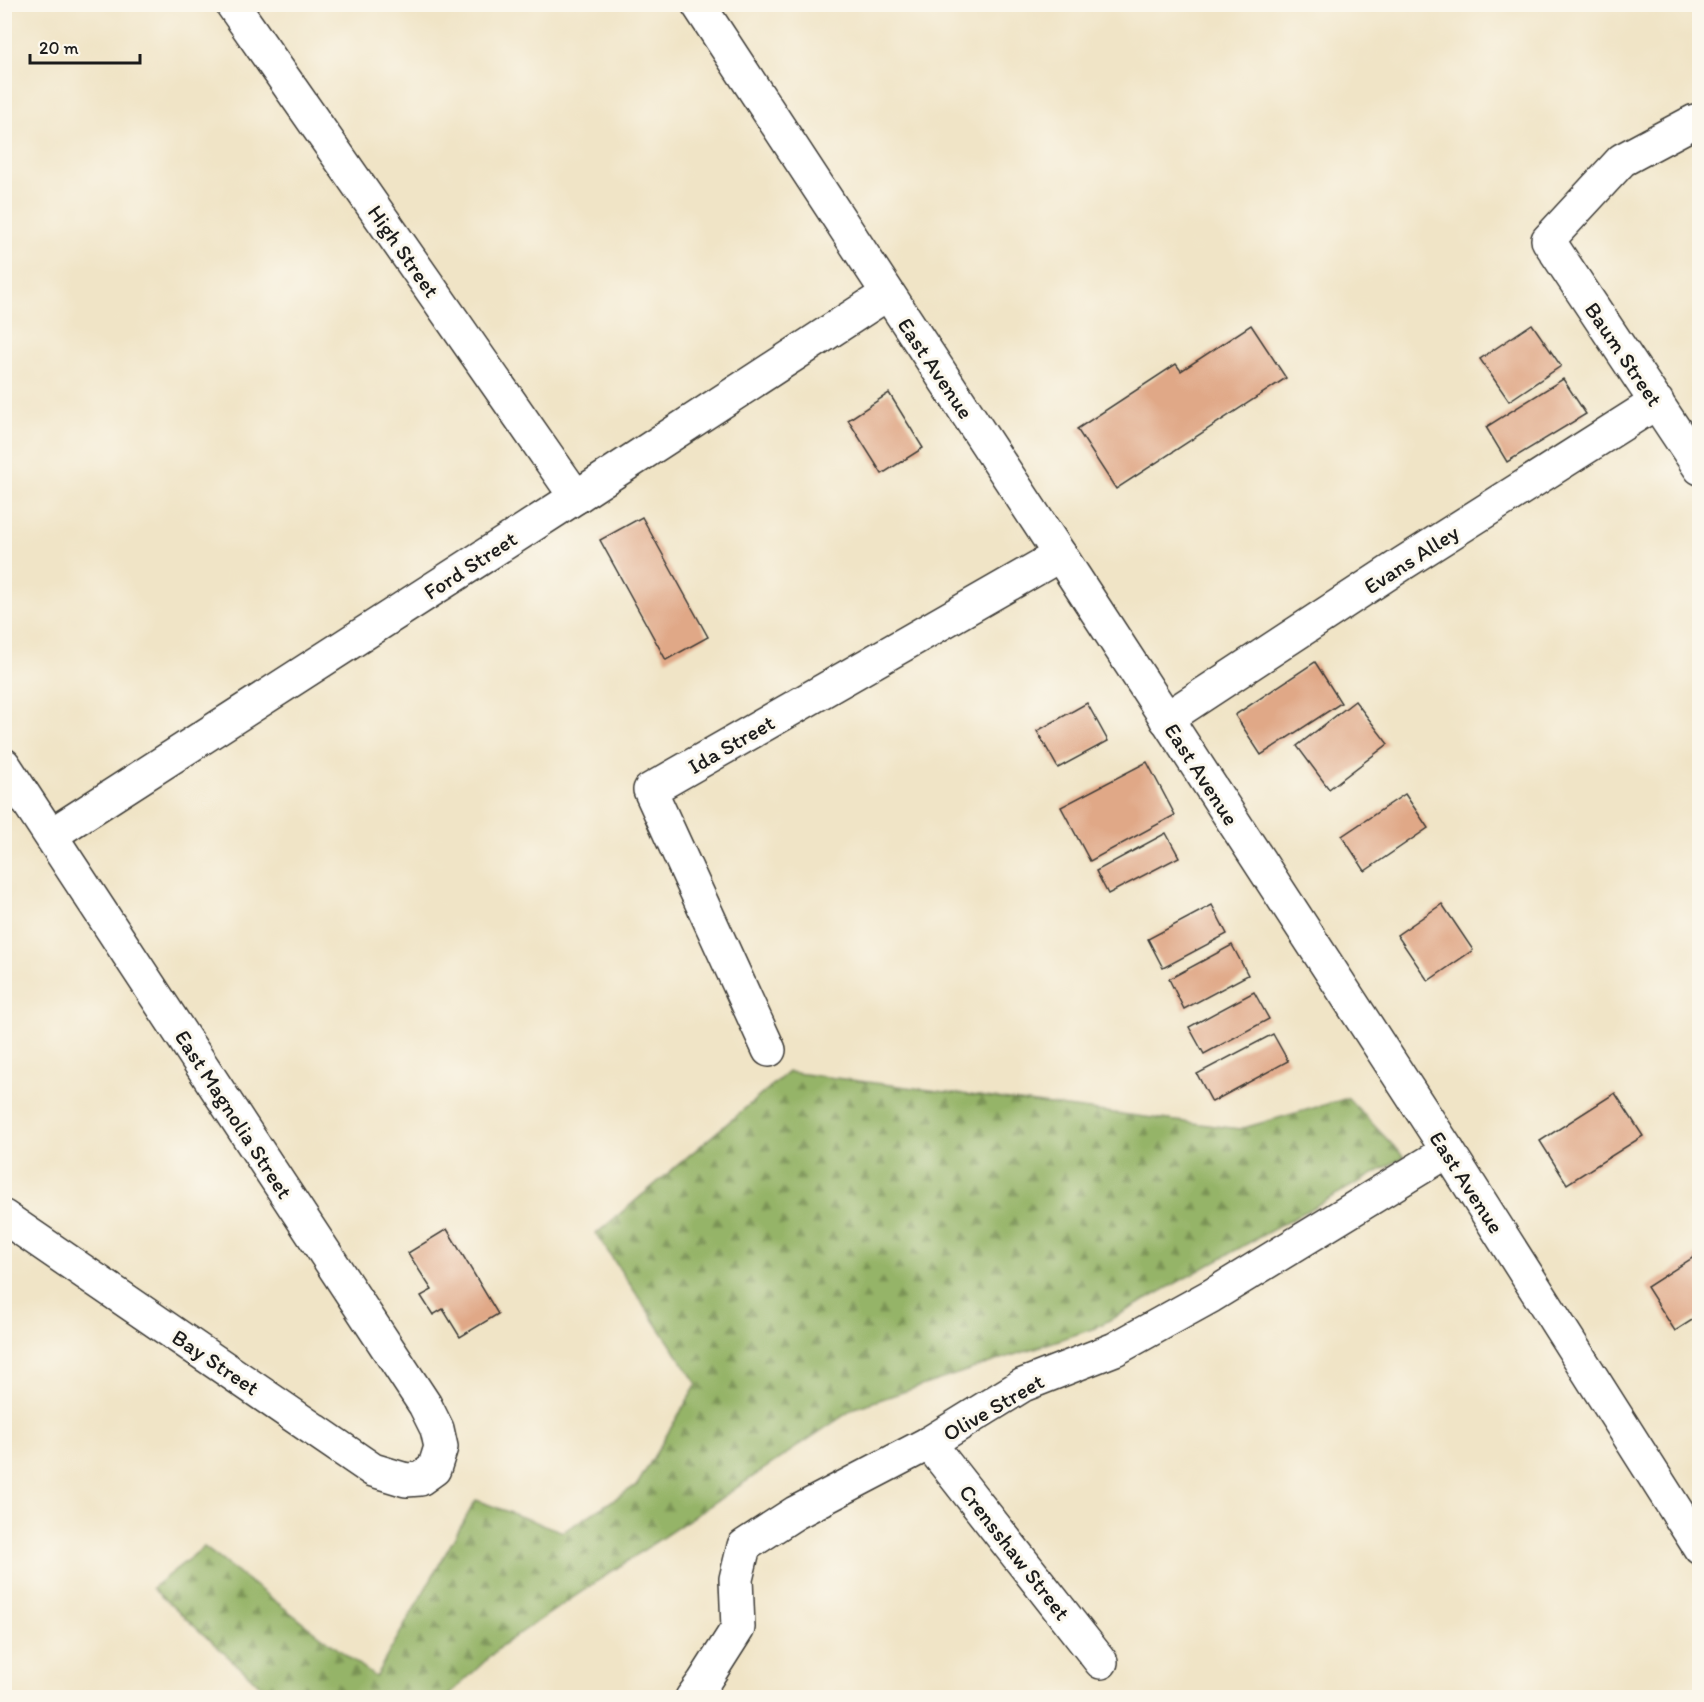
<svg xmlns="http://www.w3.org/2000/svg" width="1704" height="1702" font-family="Itim,sans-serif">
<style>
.forest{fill:url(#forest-firs);stroke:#586842;stroke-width:1.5}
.building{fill:#e0a887}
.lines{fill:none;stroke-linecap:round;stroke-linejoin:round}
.minor-casing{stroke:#3c3a36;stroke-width:36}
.minor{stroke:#fff;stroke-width:33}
.labels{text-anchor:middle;stroke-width:6;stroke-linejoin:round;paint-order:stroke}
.street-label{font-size:22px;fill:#1c1c1c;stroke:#fbf7ec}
</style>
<defs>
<pattern id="forest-firs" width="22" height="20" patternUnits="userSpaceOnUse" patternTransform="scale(1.5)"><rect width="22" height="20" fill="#95b467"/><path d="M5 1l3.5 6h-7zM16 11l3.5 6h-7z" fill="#799254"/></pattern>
</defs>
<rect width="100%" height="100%" fill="#fbf7ec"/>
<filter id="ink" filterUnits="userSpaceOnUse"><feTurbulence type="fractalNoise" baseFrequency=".0167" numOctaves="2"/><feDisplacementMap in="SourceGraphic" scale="12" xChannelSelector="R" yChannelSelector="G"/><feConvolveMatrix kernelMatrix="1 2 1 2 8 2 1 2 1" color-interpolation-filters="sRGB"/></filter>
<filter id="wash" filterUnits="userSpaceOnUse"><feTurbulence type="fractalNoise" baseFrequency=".008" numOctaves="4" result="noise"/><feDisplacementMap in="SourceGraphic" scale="24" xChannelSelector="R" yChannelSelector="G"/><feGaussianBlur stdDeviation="1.35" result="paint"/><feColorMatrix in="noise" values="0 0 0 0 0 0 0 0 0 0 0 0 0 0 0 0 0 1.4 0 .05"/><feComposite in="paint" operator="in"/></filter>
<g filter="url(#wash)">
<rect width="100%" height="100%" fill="#f0e4c6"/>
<!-- forest -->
<polygon class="forest" points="788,1072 1240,1129 1348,1098 1404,1157 1095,1328 855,1408 501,1646 447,1697 273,1697 152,1588 204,1547 375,1677 476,1500 563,1532 637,1485 697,1384 596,1234"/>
<g id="blocks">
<!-- building -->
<g class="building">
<polygon points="1532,324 1561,366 1509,401 1480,359"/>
<polygon points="1251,325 1286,378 1116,489 1077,429 1176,364 1181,371"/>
<polygon points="1563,379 1586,414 1507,462 1486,427"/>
<polygon points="889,393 923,448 882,474 848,420"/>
<polygon points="642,517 708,637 666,660 600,540"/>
<polygon points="1315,662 1341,703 1261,755 1235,715"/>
<polygon points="1355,701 1388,744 1329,789 1297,746"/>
<polygon points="1087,703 1108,741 1058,768 1037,731"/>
<polygon points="1147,762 1175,815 1090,861 1061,807"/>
<polygon points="1405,794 1428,828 1365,871 1342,836"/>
<polygon points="1166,833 1179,857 1108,894 1096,871"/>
<polygon points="1442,904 1473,950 1428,981 1397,935"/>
<polygon points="1212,905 1227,934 1163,968 1148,939"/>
<polygon points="1232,945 1248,975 1184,1009 1169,979"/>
<polygon points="1254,992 1269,1019 1204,1054 1189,1027"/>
<polygon points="1273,1034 1288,1061 1212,1102 1197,1074"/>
<polygon points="1615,1093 1643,1136 1567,1184 1540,1141"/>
<polygon points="447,1229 498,1314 460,1337 443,1309 433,1315 421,1296 432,1290 408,1253"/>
<polygon points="1700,1253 1700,1315 1675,1331 1647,1287"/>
</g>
</g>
</g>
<g filter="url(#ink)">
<use href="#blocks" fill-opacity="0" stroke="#3c3a36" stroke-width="1.5"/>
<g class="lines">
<defs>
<g id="minor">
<polyline points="232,4 576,497"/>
<polyline points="698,4 1060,555 1448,1151 1700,1548"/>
<polyline points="1695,121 1622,160 1548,240 1700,468"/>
<polyline points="1166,719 1402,564 1657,402"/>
<polyline points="4,765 425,1405 437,1429 441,1447 434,1469 420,1479 406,1480 373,1470 4,1217"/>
<polyline points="51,835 576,497 887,294"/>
<polyline points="769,1050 650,790 1060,555"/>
<polyline points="929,1443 1101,1662"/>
<polyline points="692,1698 703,1683 738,1628 736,1579 744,1546 795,1513 929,1443 1023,1385 1115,1349 1211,1296 1448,1151"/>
</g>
</defs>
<!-- minor casing -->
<use href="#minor" class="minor-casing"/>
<!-- minor -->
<use href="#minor" class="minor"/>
</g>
</g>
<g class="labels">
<!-- street labels -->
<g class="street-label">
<text transform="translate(404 251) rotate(55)" y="8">High Street</text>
<text transform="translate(1624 354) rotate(56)" y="8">Baum Street</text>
<text transform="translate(936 368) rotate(56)" y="8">East Avenue</text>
<text transform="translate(1411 559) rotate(-33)" y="8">Evans Alley</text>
<text transform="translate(470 565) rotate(-33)" y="8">Ford Street</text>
<text transform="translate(731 744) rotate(-30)" y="8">Ida Street</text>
<text transform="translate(1202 774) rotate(57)" y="8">East Avenue</text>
<text transform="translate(234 1114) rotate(57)" y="8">East Magnolia Street</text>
<text transform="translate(1467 1182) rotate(57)" y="8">East Avenue</text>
<text transform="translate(216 1362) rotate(34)" y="8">Bay Street</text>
<text transform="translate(993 1407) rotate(-30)" y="8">Olive Street</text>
<text transform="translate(1015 1552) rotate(52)" y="8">Crensshaw Street</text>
</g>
</g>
<!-- margin -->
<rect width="1704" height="1702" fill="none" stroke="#fbf7ec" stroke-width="24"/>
<!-- scale -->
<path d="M30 54v9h110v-9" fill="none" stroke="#1c1c1c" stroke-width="3"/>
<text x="39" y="54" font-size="18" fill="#1c1c1c" stroke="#fbf7ec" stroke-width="4.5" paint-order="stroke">20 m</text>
</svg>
